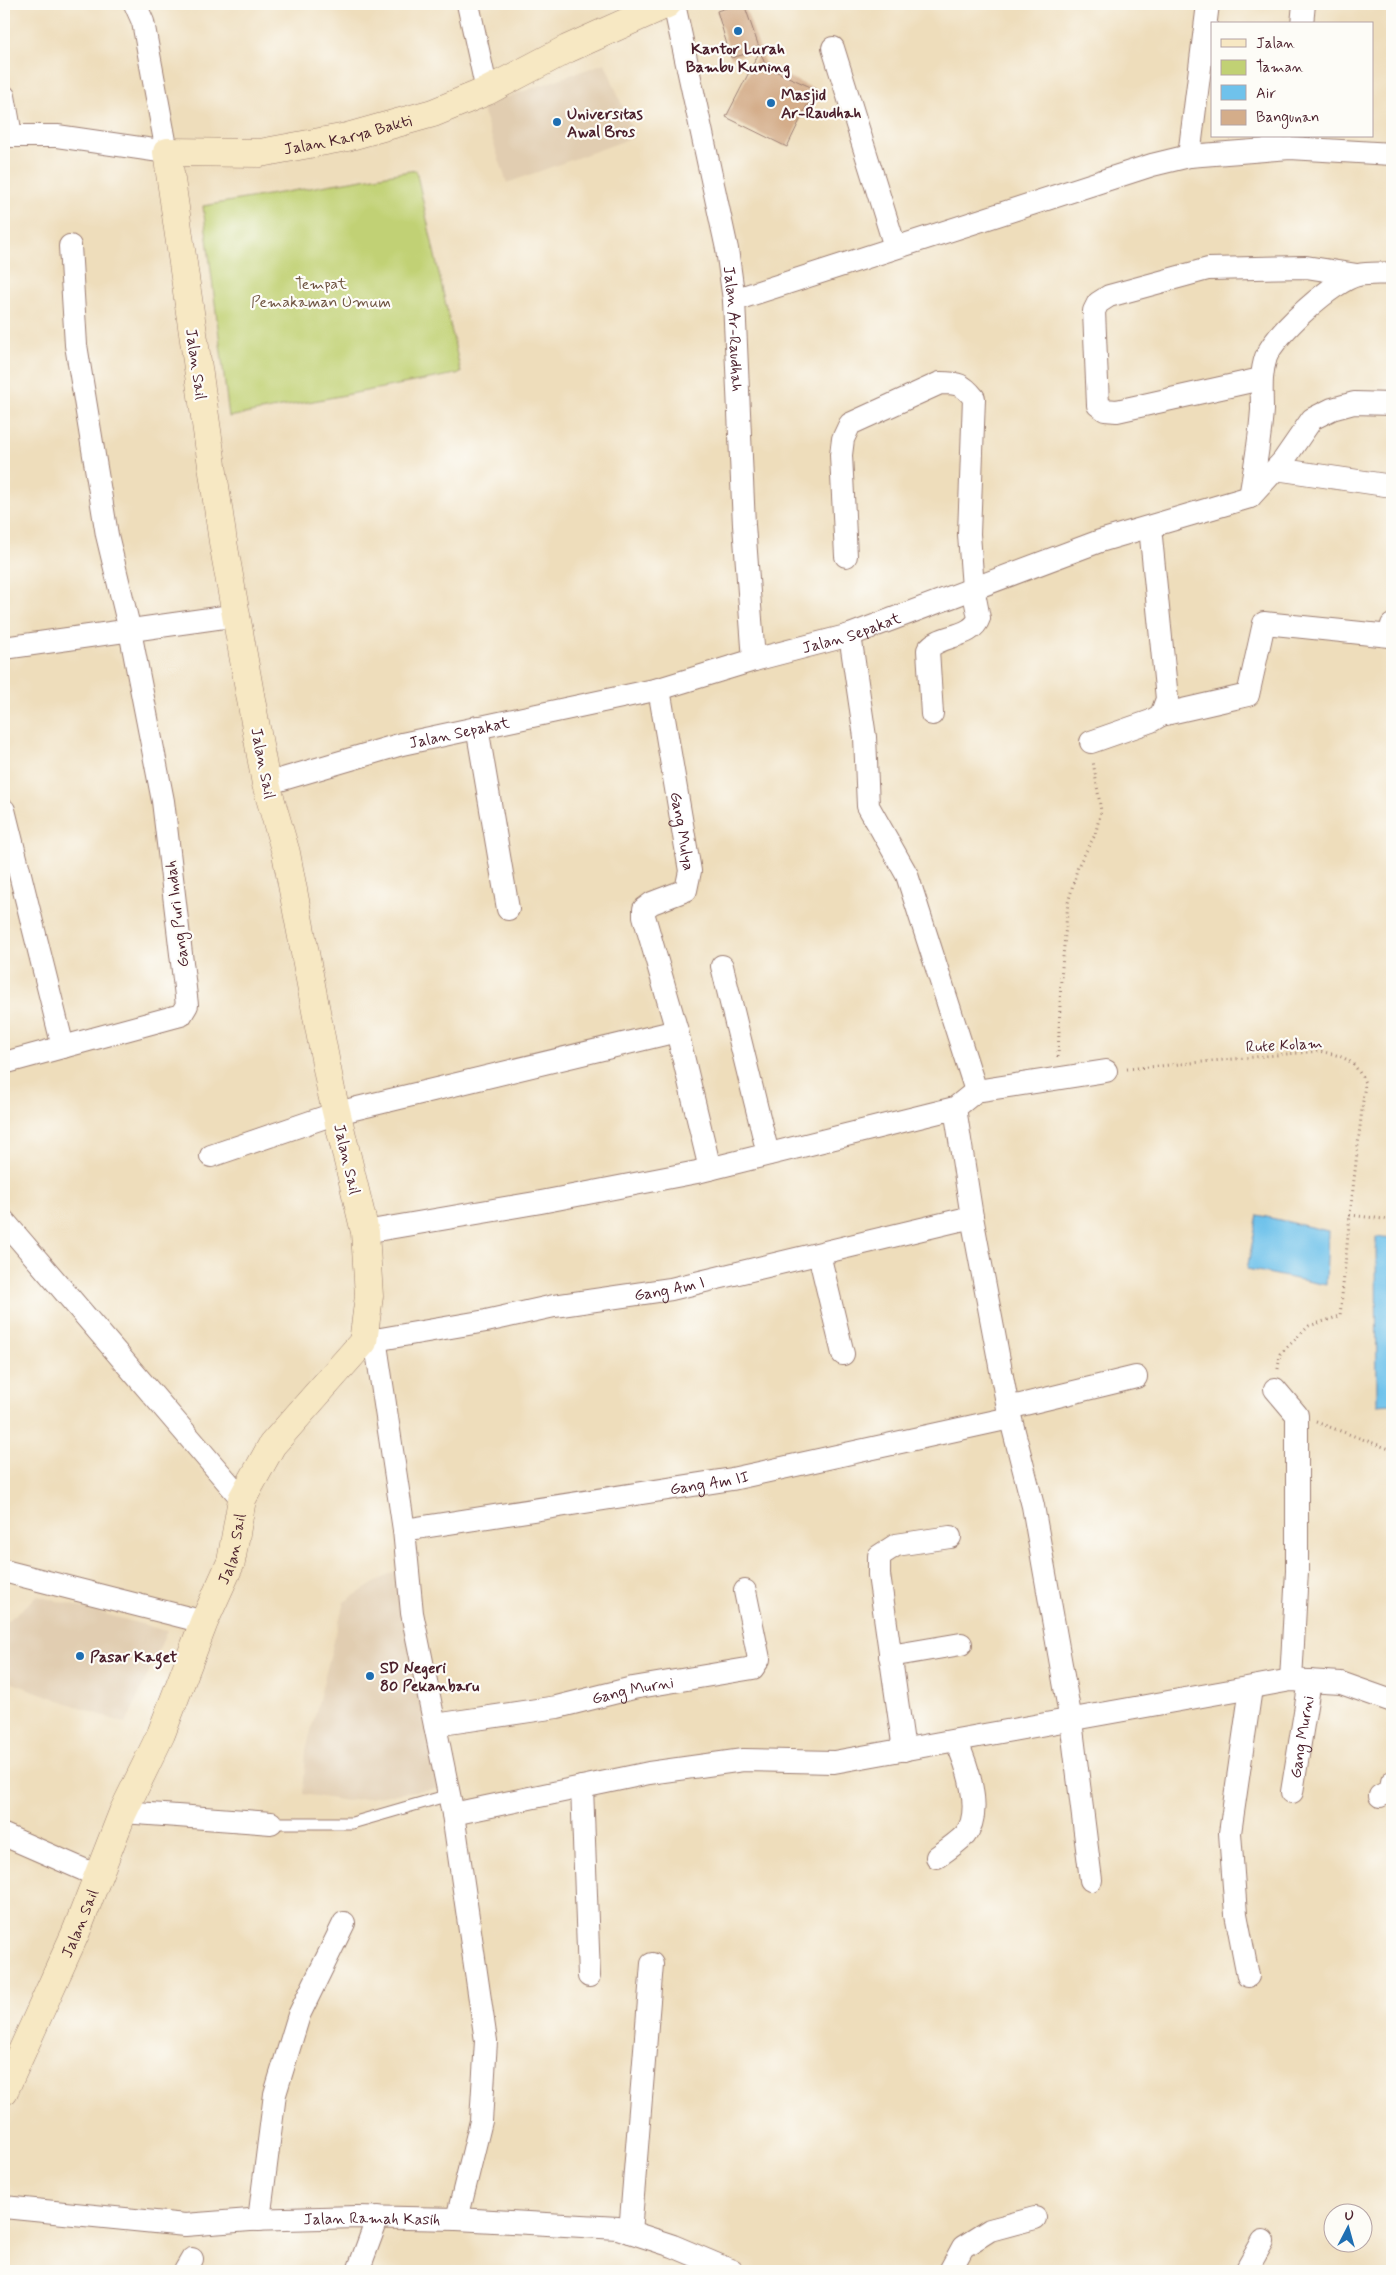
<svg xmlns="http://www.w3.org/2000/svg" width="1396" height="2275" font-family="Mynerve,sans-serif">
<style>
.built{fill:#e1cdb1}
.green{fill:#c1d174;stroke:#867850}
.water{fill:#6fc2eb;stroke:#5c708b}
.building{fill:#d4ad8a}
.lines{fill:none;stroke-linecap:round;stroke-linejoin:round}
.lane-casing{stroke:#9c7e73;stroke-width:13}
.street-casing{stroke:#9c7e73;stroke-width:24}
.secondary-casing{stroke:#9c7e73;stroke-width:29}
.path{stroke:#9c7e73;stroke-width:3;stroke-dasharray:1 4;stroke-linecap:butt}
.lane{stroke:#fff;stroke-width:11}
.street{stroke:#fff;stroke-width:22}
.secondary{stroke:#f7e8c3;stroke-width:28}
.poi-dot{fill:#1f6fb2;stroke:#fdfcf7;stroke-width:2}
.labels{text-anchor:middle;stroke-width:4.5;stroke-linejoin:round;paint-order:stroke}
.poi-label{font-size:16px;font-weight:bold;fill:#4a1f2b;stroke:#fdfcf7;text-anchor:start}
.street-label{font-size:16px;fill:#4a1f2b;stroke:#fdfcf7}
.park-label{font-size:16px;fill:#6e5441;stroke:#fdfcf7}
</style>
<rect width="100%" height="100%" fill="#fdfcf7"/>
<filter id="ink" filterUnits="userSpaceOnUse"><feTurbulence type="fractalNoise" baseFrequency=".02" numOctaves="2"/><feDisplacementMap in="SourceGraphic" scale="10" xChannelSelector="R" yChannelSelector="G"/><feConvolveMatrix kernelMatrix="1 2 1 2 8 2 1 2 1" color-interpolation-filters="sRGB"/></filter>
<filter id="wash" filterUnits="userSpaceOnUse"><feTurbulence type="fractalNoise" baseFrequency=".0096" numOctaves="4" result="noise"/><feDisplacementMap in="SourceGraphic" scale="20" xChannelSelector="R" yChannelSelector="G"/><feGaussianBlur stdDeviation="1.12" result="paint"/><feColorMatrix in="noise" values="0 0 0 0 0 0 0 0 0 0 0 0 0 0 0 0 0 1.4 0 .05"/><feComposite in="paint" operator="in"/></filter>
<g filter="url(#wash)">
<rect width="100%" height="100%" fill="#edb"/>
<!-- built -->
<g class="built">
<polygon points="605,63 635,137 507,183 481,106"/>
<polygon points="394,1571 438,1788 346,1801 303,1794 306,1750 344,1602"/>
<polygon points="38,1596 167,1631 126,1724 4,1680 4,1624"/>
</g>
<!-- green -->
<polygon class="green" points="416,170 461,373 229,417 203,206"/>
<!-- water -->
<g class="water">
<polygon points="1258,1215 1328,1231 1326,1285 1247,1269"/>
<polygon points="1376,1237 1392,1239 1392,1404 1377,1405"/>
</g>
<g id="blocks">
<!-- building -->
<g class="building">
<polygon points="738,4 744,4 760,50 731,58 717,11"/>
<polygon points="760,51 766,67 815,89 787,147 726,117"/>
</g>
</g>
</g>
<g filter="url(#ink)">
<use href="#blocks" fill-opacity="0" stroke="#9c7e73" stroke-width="1"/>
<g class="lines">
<defs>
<polyline id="lane" points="271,1823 352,1823 449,1795"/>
<g id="street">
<polyline points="468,4 487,91"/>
<path id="s1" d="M674 4 727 249 734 300 744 525 754 660"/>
<polyline points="1302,24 1304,4"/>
<polyline points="833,48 895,247"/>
<polyline points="4,96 11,135"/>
<polyline points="4,136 57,136 167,152 143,22 135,4"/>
<polyline points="1189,156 1208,4"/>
<polyline points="734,300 1152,165 1189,156 1290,148 1392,154"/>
<polyline points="1261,379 1117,411 1105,410 1098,405 1094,311 1098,303 1109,296 1208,269 1306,267 1357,275"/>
<polyline points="1276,469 1392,486"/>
<path d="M1250 497C1255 468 1260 439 1262 410 1262 392 1260 375 1266 357 1275 334 1334 280 1358 275 1369 273 1381 274 1392 273"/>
<path d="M846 556 841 455 843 439 850 424 940 383C958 383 963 384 974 398L969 534 973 588 979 618C972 639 938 634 928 650L932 714"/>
<polyline points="850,635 865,737 868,806 907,875 976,1091"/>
<polyline points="4,648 238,615"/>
<path id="s2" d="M659 689 690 871 686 890 652 903 644 909V916L677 1031 710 1169"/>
<polyline points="1161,715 1248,695 1264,623 1390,636 1392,625"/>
<polyline points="477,727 508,909"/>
<polyline points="1091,742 1151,721 1161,715 1167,699 1150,527"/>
<path id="s3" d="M266 784 402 744 659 689 754 660 850 635 1100 541 1250 497 1283 461 1312 419 1332 409 1354 403 1392 404"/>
<polyline points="4,810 63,1047"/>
<polyline points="722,966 768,1154"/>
<polyline points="4,1063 181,1015 187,1005 163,801 130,631 107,535 76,345 70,246"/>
<polyline points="955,1108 972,1217 1008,1408 1033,1506 1071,1721 1091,1880"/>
<polyline points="211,1156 337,1113 677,1031"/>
<polyline points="4,1221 242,1499"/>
<polyline points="365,1232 541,1202 697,1172 955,1108 976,1091 1106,1071"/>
<polyline points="819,1254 843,1354"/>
<polyline points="375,1338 404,1530 412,1613 453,1814 486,2041 481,2121 457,2219"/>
<path id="s4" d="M363 1342 486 1321 554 1306 671 1289 972 1217"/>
<polyline points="1275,1389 1297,1415 1297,1571 1291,1680"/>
<polyline points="1008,1408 1136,1377"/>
<path id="s5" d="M404 1530 732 1479 1010 1418"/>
<polyline points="4,1571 204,1622"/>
<polyline points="890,1656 961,1644"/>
<path id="s6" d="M435 1725 557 1707 633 1688 753 1668 759 1659 745 1591"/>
<polyline points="904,1750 879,1575 879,1556 896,1545 950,1537"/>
<polyline points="582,1787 589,1976"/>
<path id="s7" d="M1292 1792 1310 1681"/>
<polyline points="1380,1796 1391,1790 1392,1782"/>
<polyline points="123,1812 271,1823"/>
<polyline points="453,1814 649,1773 743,1760 834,1762 1291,1680 1341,1683 1392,1701"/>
<polyline points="4,1835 98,1876"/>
<path d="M937 1857C947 1850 957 1843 965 1835 984 1812 967 1764 956 1741"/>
<polyline points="1248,1976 1236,1914 1230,1833 1251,1688"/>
<path id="s8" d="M4 2207 185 2225 250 2220 356 2217 457 2219 618 2228 673 2246 732 2271"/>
<polyline points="259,2220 275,2094 299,2015 344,1923"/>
<polyline points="630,2232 652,1964"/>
<polyline points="185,2271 192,2259"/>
<polyline points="358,2271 378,2217"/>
<polyline points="950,2271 963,2247 990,2230 1035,2218"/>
<polyline points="1246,2271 1263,2241"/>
</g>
<g id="secondary">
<path id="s9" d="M4 2091 76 1932 123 1812 161 1734 204 1622 231 1562 242 1499 272 1445 363 1342 369 1296 365 1232 331 1090 286 853 266 784 223 542 167 152 260 153 347 137 433 113 487 91 567 49 667 4"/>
</g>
</defs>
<!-- lane casing -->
<use href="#lane" class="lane-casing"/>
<!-- street casing -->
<use href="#street" class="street-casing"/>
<!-- secondary casing -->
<use href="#secondary" class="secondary-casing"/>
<!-- path -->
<g class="path">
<polyline points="1058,1057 1061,978 1068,903 1078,866 1095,835 1101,811 1093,761"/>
<path d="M1127 1069 1319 1051C1344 1056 1354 1059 1365 1083L1350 1215 1392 1220"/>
<polyline points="1278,1369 1280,1354 1309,1326 1340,1316 1350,1215"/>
<polyline points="1316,1422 1392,1450"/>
</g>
<!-- lane -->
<use href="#lane" class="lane"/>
<!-- street -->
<use href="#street" class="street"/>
<!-- secondary -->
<use href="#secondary" class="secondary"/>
</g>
</g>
<!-- markers -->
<g class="poi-dot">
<circle cx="738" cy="31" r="5"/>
<circle cx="771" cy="103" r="5"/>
<circle cx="557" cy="122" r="5"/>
<circle cx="80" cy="1656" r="5"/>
<circle cx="370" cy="1676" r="5"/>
</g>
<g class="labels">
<!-- poi labels -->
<g class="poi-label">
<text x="738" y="54" text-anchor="middle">Kantor Lurah<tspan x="738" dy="18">Bambu Kuning</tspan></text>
<text x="781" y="100">Masjid<tspan x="781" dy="18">Ar-Raudhah</tspan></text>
<text x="567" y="119">Universitas<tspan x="567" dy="18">Awal Bros</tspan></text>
<text x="90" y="1662">Pasar Kaget</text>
<text x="380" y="1673">SD Negeri<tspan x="380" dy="18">80 Pekanbaru</tspan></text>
</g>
<!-- street labels -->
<g class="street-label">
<text dy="6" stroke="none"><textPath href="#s9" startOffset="2231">Jalan Karya Bakti</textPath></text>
<text dy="6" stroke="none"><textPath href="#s1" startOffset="331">Jalan Ar-Raudhah</textPath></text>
<text transform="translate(197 364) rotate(82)" y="6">Jalan Sail</text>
<text dy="6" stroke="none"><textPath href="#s3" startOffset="605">Jalan Sepakat</textPath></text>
<text dy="6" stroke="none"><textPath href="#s3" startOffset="200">Jalan Sepakat</textPath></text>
<text transform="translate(264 763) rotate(79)" y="6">Jalan Sail</text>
<text dy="6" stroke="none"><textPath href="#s2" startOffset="144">Gang Mulya</textPath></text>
<text transform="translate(176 914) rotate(-97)" y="6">Gang Puri Indah</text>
<text transform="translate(1284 1044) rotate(-3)" y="6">Rute Kolam</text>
<text transform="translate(348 1159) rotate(77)" y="6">Jalan Sail</text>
<text dy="6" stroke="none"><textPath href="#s4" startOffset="311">Gang Am I</textPath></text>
<text dy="6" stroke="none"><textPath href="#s5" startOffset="309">Gang Am II</textPath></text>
<text dy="6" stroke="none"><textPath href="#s9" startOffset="589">Jalan Sail</textPath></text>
<text dy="6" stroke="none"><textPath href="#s6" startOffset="201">Gang Murni</textPath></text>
<text dy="6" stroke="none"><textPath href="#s7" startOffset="56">Gang Murni</textPath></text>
<text dy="6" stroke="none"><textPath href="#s9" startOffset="184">Jalan Sail</textPath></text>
<text dy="6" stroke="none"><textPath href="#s8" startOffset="369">Jalan Ramah Kasih</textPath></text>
</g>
<!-- park labels -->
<g class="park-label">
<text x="321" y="289">Tempat<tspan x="321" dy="18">Pemakaman Umum</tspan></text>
</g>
</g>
<!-- margin -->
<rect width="1396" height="2275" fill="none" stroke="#fdfcf7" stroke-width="20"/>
<!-- legend -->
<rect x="1211" y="22" width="162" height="115" fill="#fdfcf7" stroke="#b5a4a5"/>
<rect x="1221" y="39" width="25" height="8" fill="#f7e8c3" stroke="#b5a4a5"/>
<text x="1256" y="48" font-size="15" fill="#4a1f2b">Jalan</text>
<rect x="1221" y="60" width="25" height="15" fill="#c1d174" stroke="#b5a4a5"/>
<text x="1256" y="72" font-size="15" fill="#4a1f2b">Taman</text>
<rect x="1221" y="85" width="25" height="15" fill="#6fc2eb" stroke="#b5a4a5"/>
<text x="1256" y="98" font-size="15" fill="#4a1f2b">Air</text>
<rect x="1221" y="110" width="25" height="15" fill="#d4ad8a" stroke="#b5a4a5"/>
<text x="1256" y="122" font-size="15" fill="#4a1f2b">Bangunan</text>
<!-- north arrow -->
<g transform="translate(1348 2228) rotate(6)"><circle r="24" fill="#fdfcf7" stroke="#b5a4a5"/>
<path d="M0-4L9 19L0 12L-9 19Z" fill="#1f6fb2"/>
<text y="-8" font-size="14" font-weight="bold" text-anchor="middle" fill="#4a1f2b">U</text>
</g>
</svg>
